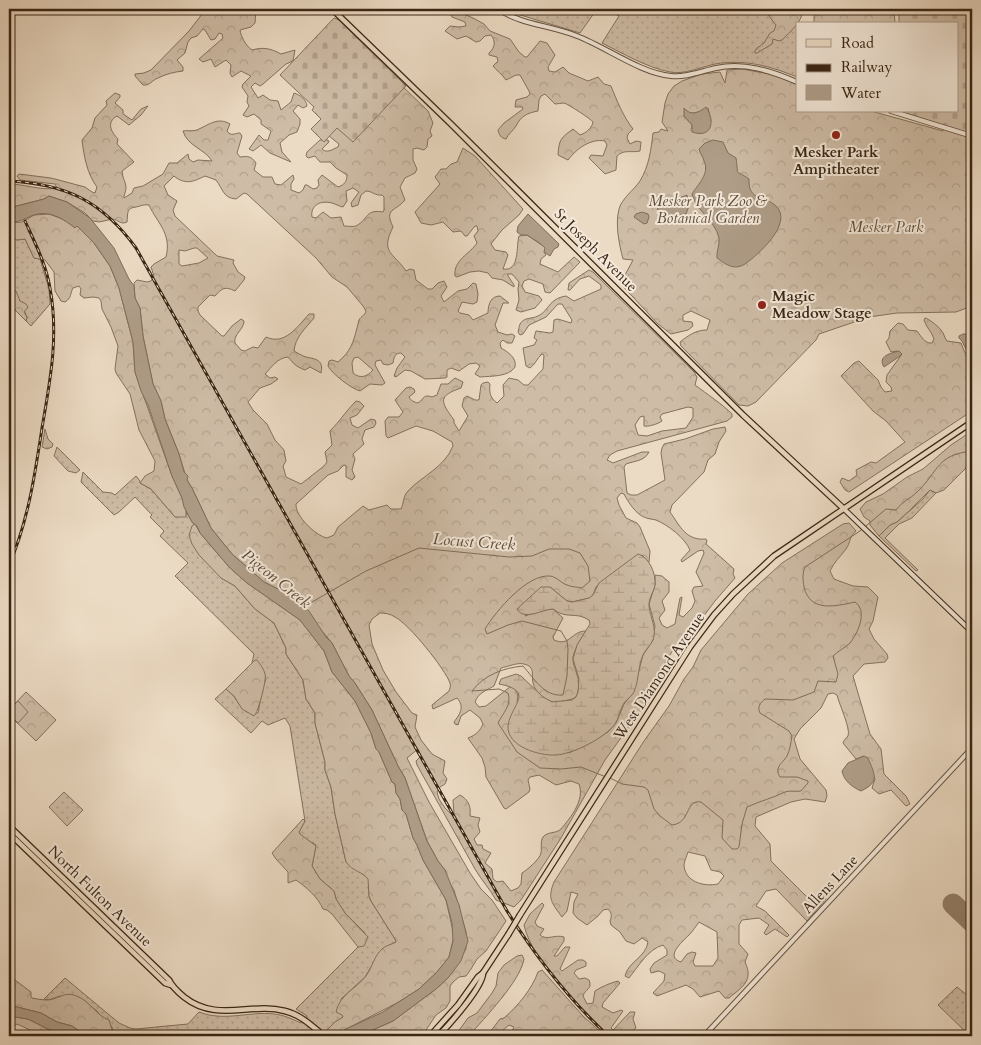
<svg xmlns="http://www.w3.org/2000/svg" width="981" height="1045" font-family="Cardo,serif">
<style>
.grass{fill:url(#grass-dots);stroke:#84715e}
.forest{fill:url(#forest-crowns);stroke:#84715e;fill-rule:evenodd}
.wetland{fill:url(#wetland-marsh);stroke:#84715e}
.cemetery{fill:url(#cemetery-stones);stroke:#84715e}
.pitch{fill:#cebca6;stroke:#84715e}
.water{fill:#af9d88;stroke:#806d5a}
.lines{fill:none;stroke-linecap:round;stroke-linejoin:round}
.stream{stroke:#806d5a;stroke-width:1}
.runway{stroke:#93806c;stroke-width:21}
.tertiary-casing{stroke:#665341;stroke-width:6}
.secondary-casing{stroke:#3a2615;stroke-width:6}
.primary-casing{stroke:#3a2615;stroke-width:7}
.tertiary{stroke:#f3e8d9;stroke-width:4}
.secondary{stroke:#f3e8d9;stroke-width:4}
.primary{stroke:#ecdbc4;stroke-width:4.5}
.rail-casing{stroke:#3a2615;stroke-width:3}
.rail{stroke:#f3e8d9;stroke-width:1;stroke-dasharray:4;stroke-linecap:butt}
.primary-bridge-casing{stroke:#3a2615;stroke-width:7;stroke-linecap:butt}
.primary-bridge{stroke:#ecdbc4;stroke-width:4.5}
.poi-dot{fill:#8f2418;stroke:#f3e8d9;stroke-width:2}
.labels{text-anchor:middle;stroke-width:4;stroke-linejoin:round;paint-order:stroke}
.poi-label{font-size:15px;font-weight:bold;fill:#3a2615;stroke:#f3e8d9}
.park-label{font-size:15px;font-style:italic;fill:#5f4c39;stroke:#f3e8d9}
.street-label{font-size:15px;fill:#3a2615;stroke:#f3e8d9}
.water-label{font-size:16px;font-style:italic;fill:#5d4a38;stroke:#f3e8d9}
</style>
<defs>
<pattern id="grass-dots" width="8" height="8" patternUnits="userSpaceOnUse" patternTransform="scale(1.25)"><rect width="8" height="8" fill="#cebca6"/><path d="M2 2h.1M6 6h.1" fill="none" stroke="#b2a18e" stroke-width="1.8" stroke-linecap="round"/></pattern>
<pattern id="forest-crowns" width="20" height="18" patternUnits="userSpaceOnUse" patternTransform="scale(1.25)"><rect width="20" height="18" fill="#cebca6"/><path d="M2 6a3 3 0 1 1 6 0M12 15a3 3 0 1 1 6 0" fill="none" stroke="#b2a18e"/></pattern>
<pattern id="wetland-marsh" width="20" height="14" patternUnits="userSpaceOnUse" patternTransform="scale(1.25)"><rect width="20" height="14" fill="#cebca6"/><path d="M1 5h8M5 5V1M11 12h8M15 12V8" fill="none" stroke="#b2a18e"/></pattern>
<pattern id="cemetery-stones" width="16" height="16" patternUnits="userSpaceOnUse" patternTransform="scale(1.25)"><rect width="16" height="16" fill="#cebca6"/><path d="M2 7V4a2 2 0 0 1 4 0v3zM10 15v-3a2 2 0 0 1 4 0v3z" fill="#b2a18e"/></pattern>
</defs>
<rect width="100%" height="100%" fill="#ecdbc4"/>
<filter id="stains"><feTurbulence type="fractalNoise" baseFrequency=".004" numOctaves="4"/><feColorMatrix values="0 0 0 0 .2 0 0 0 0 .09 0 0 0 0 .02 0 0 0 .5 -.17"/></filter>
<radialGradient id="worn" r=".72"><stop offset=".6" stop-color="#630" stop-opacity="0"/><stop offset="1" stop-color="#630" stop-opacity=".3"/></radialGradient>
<!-- grass -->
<g class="grass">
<polygon points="509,9 597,9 580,33 517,14"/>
<path d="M607 9H786L797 24V77C770 66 745 59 715 64 701 67 684 75 670 72 648 68 622 53 602 43L619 16Z"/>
<polygon points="9,235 17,240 25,239 34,258 40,259 49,289 50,304 31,326 26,321 27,317 20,301 11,291 9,292"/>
<polygon points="45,429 48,439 53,444 52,447 47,449 42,447"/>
<polygon points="57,447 80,470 76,473 68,471 54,456"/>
<path d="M83 472 103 492 112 493 115 495 136 476 140 481V483L151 489 175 517 187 515 186 511 192 522 195 524 192 526 221 578 235 586 255 609 274 623 286 648V654L303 680 306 699 315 713V723L325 762V770L331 787 335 814 346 862 369 879V896L371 901 395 939 396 942 382 949 365 977 341 999 343 1017 335 1022 326 1033 321 1036 284 1035 278 1036H114L112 1027 101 1017 97 1011 81 999 60 996 49 1000 44 999 65 978 119 1023 130 1028 136 1029 188 1024 199 1012C225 1022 249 1011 274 1014 284 1015 292 1019 301 1023L307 1016 296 1009 358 947 365 933 345 913 336 899 334 891 320 879 312 866 316 845 302 837 299 832 305 821 290 726 285 718 268 725 262 721 251 733 215 699 226 689C229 692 233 694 235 698 243 709 243 714 258 713L262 691 266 679 255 660 252 663 254 654 175 576 188 563 160 536 164 531 150 517 152 515 135 497 119 512 114 515 81 482Z"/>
<polygon points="930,490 936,493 912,518 899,524 885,538 918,570 916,571 879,536 890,525 897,522 923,499"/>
<polygon points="64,792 83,810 67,826 49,807"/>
<polygon points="957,987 972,999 972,1036 970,1036 938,1005"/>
</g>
<!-- forest -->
<g class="forest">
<path d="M206 9H256L255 23 251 27 240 30C241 37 246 46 252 50 263 47 270 48 281 54L295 50 293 61 286 64 263 84 260 86 255 83 251 87 258 98 263 95 270 100 278 101 281 110 291 102 294 93C300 95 306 99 307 106L303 108 298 105 293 111 300 119V124L297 132 289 135 280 143 282 152 291 162 270 153 261 145 253 151 249 149 259 135 264 140H268L271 131 261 124V120L254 114 247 117 243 115 249 106 247 102 248 96 242 87 243 84 251 76 241 71 232 77 230 73 231 65 226 60 215 67 211 59 203 62 199 59 223 38 222 34 219 33 215 39 211 40 205 30 203 29 197 36 191 38 188 42 185 53 177 60 183 67V71C174 72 166 74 158 78 152 80 150 86 143 85L135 76V74L144 73 151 70 189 31Z"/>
<path d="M749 9H803C803 21 790 32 782 40L779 41 773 39 772 44 757 53H755V50L764 43 770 33 774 31 776 25 765 11Z"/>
<polygon points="814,9 894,9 895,24 814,24"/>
<path d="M454 11 462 13 475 19 484 24 490 31 510 39 519 52 525 57H527L540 41 547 43 555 55 548 67 549 71 555 72 563 67 569 73 588 81 598 77 604 84 611 86C617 101 623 116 633 129L628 134 627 138 630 144 636 141 641 142 640 151C631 153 624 149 617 156L616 170 605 174 589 158 591 155 603 156 607 145 605 141C591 138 576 149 568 160L558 155C559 139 561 138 573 129L580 135C586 133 592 128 593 122 591 119 568 104 564 103 561 103 558 104 555 104L545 94 541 96 539 100 538 111C527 113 521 116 516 126 513 131 508 134 506 139 501 138 499 135 498 130L504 123 523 109 522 107H515L516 100 527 97 530 94 529 91 520 75H516L506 80C502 74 497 71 493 66L498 61 497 57 489 55V53C495 48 496 41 491 35L485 36 480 41 476 42 466 36 457 39 445 31 450 26 459 27 466 26 465 22 452 17 451 15Z"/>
<path d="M742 69 775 75 797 84V111H871L943 131V128L972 138V306L956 312 897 313 869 317 819 334 816 340 756 402 748 406 739 405 681 346 680 342C689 335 696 330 707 330L710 320 691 311 683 315V321L692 322 693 326 688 330 671 334 658 324 619 282 621 274 625 275 633 260 623 259C619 244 615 224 619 209 622 198 634 190 640 181 649 166 651 150 653 133L659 132 661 129 668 131 662 122 665 103 668 94 674 86 682 81 702 74 720 72 725 83 727 70ZM708 108 711 121 692 129V125L684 116 686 110 688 113C694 114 702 111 708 108Z"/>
<path d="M400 84 428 111 433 123 430 131 432 136 428 139 427 147 424 150 417 148 413 149V160L417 169 415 173 405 178 400 187 405 200C395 212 384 208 393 227 380 253 393 252 406 271L410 269 414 270 416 280 428 289H432L438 283 444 281 447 287 441 296 444 302 458 291 467 289 473 283 476 284 478 294 477 302 473 304 462 302 458 311 460 313 469 315 473 320 488 313C488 304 491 296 500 296L509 303H503L495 325 498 332 507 335 512 334 515 336 512 343H507L503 340 500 343 501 348C508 352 517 358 515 367 509 377 491 376 480 377L475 374 480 366 476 363 469 364 459 371 451 368 447 370V377L445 378 425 379 411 371 405 370 396 377 394 376 397 368 405 357 401 353C395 353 394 357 393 363L388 365 383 364 381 360 376 361 375 365 385 383 382 385 370 384 360 391C352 389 332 374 328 366L329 361 332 360 338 362C351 351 353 343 357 328 358 325 358 323 359 320 361 316 365 316 366 311L363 306 347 287 332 277 316 258 247 194 244 193 236 199C223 198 223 189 216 180L205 176C193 182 185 185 174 176L164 186 168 195 177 201 173 210 175 216 217 256 234 260 233 263 238 272 245 277 244 280 235 291C225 286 222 288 215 296L210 295 198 307V311L200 315 222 336H224L232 326 241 319 244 321C244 330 233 334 235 343L241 350 245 351 253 347 258 348 266 337C285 346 298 326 309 314H314V318C306 328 295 337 294 351 298 353 302 356 306 357 316 359 324 360 321 373L310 367 305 370C295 366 294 364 288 357 277 358 272 367 265 374L270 378 275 377 278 379 271 384 260 388 248 402 253 410 267 424 275 440 284 450 286 461 283 466 286 477 301 484 324 466 327 462 325 452 332 445 330 431C340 421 346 411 356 401L360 402 364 406 357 415 350 418 352 425 358 428 371 419 375 420 376 423 374 427 365 430 362 439 364 444 353 454 355 459 352 470 355 477 352 480 346 477V466L344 465 338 471 328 475 296 504C295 516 316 536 327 538L334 535 338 527 363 506 369 510 387 505 391 509H401C404 503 403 496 408 491 423 475 444 468 453 446L452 442 433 431 416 426 388 438 386 436 385 421 388 417H399L403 412 395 400 406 388 410 387 414 389 415 392 409 397C411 401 414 402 418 403 425 398 423 394 432 397L437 395 441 384H448L455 378 463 382 461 388C438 396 440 401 454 420V423L459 431 468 416 462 406 464 398 467 396 475 400H479L481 385 483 383 488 382 490 384C489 392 490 398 497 403L504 396 503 385 509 378 518 380 524 385H528L543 369 544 355 542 354C537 358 535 365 530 368L526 366 523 348 534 345 537 340 534 338 536 331 550 333 553 332 554 320 558 319 571 323 572 320 562 304H558L546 317 529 325 523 334 520 335 518 332C519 329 519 326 520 324 524 317 532 319 538 316 550 310 548 299 566 296L574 301 601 289V285L589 276 580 279 570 290H568L569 283 589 270 593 272 694 372 697 377 695 385C707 394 722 404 732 414V417L727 421 617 451 610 455 607 460 613 463 642 452H649C645 461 634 461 626 464L624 467 627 493 631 495H637L665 480 661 453 662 448 664 444 685 439 713 429 725 427 726 431 719 442 715 454 708 460 704 472 672 505 670 512C680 526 686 541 706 539L707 541 706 544 734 569 733 574 735 578 715 601 691 633 681 645 674 649 667 659 641 710 605 760 561 838 521 900 514 907 496 900C490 889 482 881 475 869L417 765 416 761 421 756 418 749 407 758 429 802 470 873 481 889 492 900 506 921 486 951 477 959 471 969 466 976 459 977 453 982 450 986V1001L446 1008 436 1015 422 1036H359L393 1021 436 989 448 978 466 949V932L454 890 447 879 445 870 438 861 427 841 405 778 398 766 372 710 355 683 349 676 332 643 294 597 264 582 232 554 211 528 202 509 192 488 187 480 179 454 165 419 161 401 153 384 143 336 140 308 135 298 134 283 137 280 147 282 151 281 154 276 151 267 154 264 166 257C172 233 157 223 149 205 144 204 141 206 136 207 126 208 128 213 127 222 121 225 118 220 113 219L99 222 93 221 85 213 67 202 49 196 44 199 9 208V184C25 184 41 191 57 188L55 184 20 180 17 176 19 174 51 178 85 187 92 192 95 193 97 187C87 174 84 156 82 140L92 128 95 118 107 105 106 101 115 93 120 95V97L115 103 123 110V114L132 120 141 109 148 106 141 115 129 125 117 116C106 122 111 132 118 139L117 144 134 162 122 171C123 183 129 183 124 196V198L132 193 134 188 143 186 163 174 169 163H177L188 154 189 159 193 162 198 160 212 161C205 149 187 146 183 131 188 130 194 132 199 129 210 124 218 117 230 124L227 131C231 137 235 133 240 133L242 136 237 153 240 157C248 156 251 156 256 163L254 170 263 177H272L275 184 281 185 293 175 294 179 291 184V190L299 193 303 190 305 185H307L313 189 317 188 319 185 318 180 322 175 338 187C344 185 347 182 347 175L336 168 330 162H320L315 156 308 158 306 156 307 152 320 140H328L329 142 322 149C327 154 333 149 338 147L339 144 329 136V131ZM353 188 359 192 351 203 352 207 358 205 361 195 366 191C372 191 375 196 382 195L384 197V210L383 212C365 209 369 219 356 226 353 227 348 226 344 226L341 217 331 218 323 212 316 218 312 217C310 205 321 200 332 203 336 204 338 206 343 207L347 201 346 191ZM194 248H197L208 258 199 263 182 266 179 264V250L185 251ZM358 357 373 370C367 377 360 379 353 373L352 363 354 358ZM688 407 693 408V417L686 428 662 431 647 436 638 435 635 425 640 417 644 416V426C648 427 658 424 662 421L660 417 662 414ZM621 493 624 494C628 502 636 514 644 517 648 519 652 519 656 520 668 525 685 538 690 550L681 560 682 562 698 551 703 550 704 553 696 572 703 586 694 587 692 591 695 601 692 608 683 617 679 615 682 597 680 598 675 624 667 628 662 625 659 618 665 610 662 601 669 592V582L662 576 655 575V585L649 604 655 626 653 640 643 655 633 693 624 704 616 723 608 732 589 743 569 753 517 702C519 694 517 691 511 686L486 706 479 707 475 702C478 693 487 690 494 686L501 668C507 667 518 662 524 664 536 667 531 675 533 683 535 693 547 701 556 703 563 700 570 701 576 697 584 679 572 670 573 657 575 648 581 639 586 631 571 631 570 647 554 640L553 637 563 618 553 609 542 610 525 616 550 587 567 601 572 602 590 598 593 595 596 587 642 555 649 562 650 551 640 527 637 523 626 518 619 505 617 498ZM380 613C385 613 391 614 395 617 409 624 445 669 450 683 451 686 450 688 449 691L432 705 433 709 457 698C465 707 460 714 454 722L455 724 458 725 461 716 470 710 480 718 483 724C480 731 476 735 468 738L482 758 485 767 486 777 504 808 506 809 529 792 530 789 528 780 530 777 539 775 556 785 571 781 579 784C585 800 571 817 561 829 556 834 548 831 543 837 540 842 542 848 541 853 540 859 527 870 522 873L521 884 518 888 511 891 503 881 497 882 493 879 492 869 485 863 491 853 483 849 482 845H477L474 839 480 832 478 825 480 818 470 816C471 807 469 800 460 795L453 800 454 814 453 816 445 808 439 799 437 792 440 787 445 784 447 779 443 773 445 761 432 754 421 740 415 727 417 715 412 713 396 692 383 670 372 644 369 625 372 619Z"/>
<path d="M463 148 475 156 523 209 519 215 502 230 491 244 495 250 506 252 508 255 503 269C520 272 516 246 519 236L527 235 546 248 544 252 546 255 541 259 540 264 558 272 574 257 580 262 550 293 545 292 543 284 529 279 524 281 522 286 525 292 539 296 542 300 535 308 521 312 516 310 519 300 518 289 519 282 512 274H508V276L514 285V287L503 280 492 278 488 273 479 271 470 272 457 277 455 276C453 260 470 254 477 243L474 236 478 231 477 226H475L467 236H465L461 231 453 232 443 222 431 225 421 223 415 212 440 184 435 177 441 169H446L451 164 457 162Z"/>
<path d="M49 214 65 220 74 227 77 226 94 243 110 266 119 288 133 342 135 372 172 476 182 498 186 511V517H175L151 489 140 483 145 476 154 471 155 461 139 430 130 394 116 373 115 369 118 346 111 327 102 309 101 301 99 298 93 297 84 298 80 295 81 289 79 286 73 288C70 293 72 298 65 302L61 301 55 291 54 272 45 260 34 258 25 239 17 240 9 235V223L22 222 34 215Z"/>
<polygon points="11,291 16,291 20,301 26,304 28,307 24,312 27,317 26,321 9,304 9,292"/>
<path d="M925 318C928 318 939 327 941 330 944 333 944 337 947 341L961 343 965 353 972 357V411L849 492 845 490 840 482 842 478 849 481 857 475 856 470 871 462 876 463 905 442 886 421 873 411 841 376 854 363 859 361 878 380 881 387 885 392 892 391 891 387 886 382 887 375 902 354 897 351 891 352 886 342 889 338 890 331 898 323 903 324 908 330 917 331C921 336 925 344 932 343L934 339C932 332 926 327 924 320Z"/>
<polygon points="972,431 972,462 944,490 936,493 930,490 908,512 897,522 890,525 879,536 870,525 870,521 864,517 860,509 866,502 883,494 907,477 923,469 951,445"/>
<path d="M849 523 856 531C848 539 851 542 846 549 840 557 834 562 830 571L834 579 853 586 868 587 878 597 873 621 869 629 874 639 887 654 888 658 885 662 864 664 853 676 870 734 881 749 884 774 906 796 910 804 906 806 891 790 879 794 872 788 875 779 864 756 856 759 843 743C844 740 846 738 848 736 851 729 839 704 837 695L833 693 828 694 821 708 800 729 794 739 800 759 826 790 827 796 825 802 805 799 791 802 756 817 755 826 770 844 771 861 807 897 814 899 825 897 826 899 807 921 776 889 766 891 756 906 765 911 789 935 787 937 775 929 766 935 764 933 769 925 759 918 742 920 739 925V944L748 954 745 962C754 981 742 987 729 998H725L719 991 700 997 693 989 686 985 657 996 653 993 664 981 665 974 659 971 651 973 650 969 654 963 667 955V950L663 945C648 949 638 967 629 978L625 976C628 962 646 957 648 942L642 938 634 944 626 941 620 932 611 925 610 921C612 916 612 913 608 909L603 910 598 916 587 925 577 918 573 913 574 902 578 894 571 892 567 911 562 917C552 903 547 899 554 882L644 741 669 706 684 679 693 667 701 650 748 594 782 563 843 524ZM688 852 705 856 711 870 720 872 724 876 718 884C704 887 684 882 684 864 685 860 687 855 688 852ZM699 922 717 932 718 958 713 966H695L693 962 696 953 692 952 687 954 681 962C664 957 683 941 689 935 693 931 696 926 699 922Z"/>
<path d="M195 524 200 533 230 568 247 583 300 620 324 651 332 672 355 701 371 733 376 749 379 752 392 782 395 784 396 793 400 799 402 810 406 814 413 838 417 845 423 860 446 900 454 936 449 957 437 972 419 989 397 1003 346 1029 336 1036H321L335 1022 343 1017 342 1015 336 1012C340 994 356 989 366 976 372 968 374 956 382 949 386 945 391 945 396 942L395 939 371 901 369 896 368 879C362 871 353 872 346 862L335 814 331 787 325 770V762L315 723V713L306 699 303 680 286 654V648L274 623 255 609 235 586 221 578 199 555 192 544 189 535 192 526Z"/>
<path d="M255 660H257C260 664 264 669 265 674 267 679 258 713 254 716L242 709 234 696 226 689Z"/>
<polygon points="26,692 56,720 36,741 9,715 9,710"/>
<path d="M303 819 305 821 299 832 300 834 316 846 312 866 320 879 334 891 336 899 345 913 368 937 364 946 358 947 332 914 327 910 323 909C318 897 306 887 296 880L288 883V872L276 859 272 853Z"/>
<path d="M542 903 544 905 535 922 537 926 544 929 540 935C547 941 555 934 564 937V941L554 956H557L565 947H570L560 969 562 971 578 960H583L586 962V966L576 970 574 973 579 979 585 978 589 980C593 989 585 989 583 996L587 1004 593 1003 595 991C601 987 610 983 618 981L620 983 603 1003 602 1007 613 1013 621 1010 623 1011 611 1028 613 1030 630 1012H635L633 1019 636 1028 626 1036H610C583 1009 532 962 524 925L530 914Z"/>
<path d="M522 955 524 959C520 982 484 1018 469 1036H455L468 1018 477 1013 492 993 496 986 498 973 504 965 517 956Z"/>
<path d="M542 970 583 1016 605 1036H527L518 1032 514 1036 512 1031 514 1027 509 1025 496 1036H487L500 1019 504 1018C518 1006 532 989 538 972Z"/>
<path d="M9 971 11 977 31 992V997L32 998C37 999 43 1000 48 1000 59 999 65 990 79 997 90 1002 97 1016 109 1020L114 1036H87L72 1026 57 1022 41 1013 9 1005Z"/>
<polygon points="9,1016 28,1019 62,1036 43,1036 17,1024 9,1030"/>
</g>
<!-- wetland -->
<path class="wetland" d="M638 554C649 557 656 573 655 585 654 591 650 596 649 603 648 613 656 624 654 636 653 644 646 648 643 655 638 666 639 680 634 692 632 696 627 699 624 703 620 709 619 718 615 724 605 738 573 754 556 755 540 756 507 747 508 726 510 706 536 691 499 684L501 679 516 674 521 676 543 697 552 702 572 700 576 697 578 692 579 679 573 659 577 645 590 624 589 620C575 611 567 620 553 609 541 610 524 621 517 609L541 587H550L567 601 572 602 589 598 593 595 599 583Z"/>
<!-- cemetery -->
<g class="cemetery">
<polygon points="901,9 972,9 972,136 899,113 899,111 957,111 957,24 899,24 899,11"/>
<polygon points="334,18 339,20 406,86 353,142 337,128 324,142 311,129 321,119 312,110 314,107 280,75"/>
</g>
<!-- pitch -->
<polygon class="pitch" points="18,701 28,712 18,723 9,714 9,710"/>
<!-- water -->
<g class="water">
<path d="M706 107C715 120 713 139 692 132V125L684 116V108C692 117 699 112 706 107Z"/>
<path d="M713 140 723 142 728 153 736 158C739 179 734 168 749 179 748 202 765 195 776 206 794 223 758 255 745 264 734 271 725 264 717 258 716 252 720 245 719 238 715 220 697 212 692 194 698 184 710 174 704 161 703 156 700 154 699 149L705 143Z"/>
<path d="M687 195 689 206 686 214C675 216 665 218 657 209L664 204Z"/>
<path d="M49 196 67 202 90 218 114 248 129 279 134 286 135 298 140 308 143 336 153 384 161 401 165 419 179 454 184 472 188 476 187 480 192 488 211 528 232 554 264 582 294 597 309 611 326 637 332 643 349 676 355 683 372 710 398 766 405 778 427 841 438 861 445 870 459 905 468 941 461 961 448 978 436 989 393 1021 359 1036H334L346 1029 383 1012 419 989 437 972 449 957 453 941 452 923 446 900 423 860 417 845 413 838 406 814 402 810 400 799 396 793 395 784 392 782 379 752 376 749 371 733 355 701 332 672 324 651 300 620 247 583 230 568 200 533 197 526 192 522 184 507 182 498 172 476 148 405 141 391 135 372 133 342 119 288 110 266 94 243 77 226 75 228C62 218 48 209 31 216 23 220 18 222 9 223V208L44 199Z"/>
<polygon points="642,212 648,214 649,217 647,223 644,224 634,217 636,214"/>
<path d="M528 214 559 244 558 247 554 249 550 256 544 252 545 248C541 243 533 239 527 235H521L517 232 518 226Z"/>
<polygon points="970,331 972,331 972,353 967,351 962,341 959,338 959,336 963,334 966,334"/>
<path d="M899 351 902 354 900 356 884 367C877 356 891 353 899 351Z"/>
<path d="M864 756 868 758C875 775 880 782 861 791 852 787 844 781 842 771L848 763Z"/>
<polygon points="9,1005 41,1013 57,1022 72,1026 87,1036 62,1036 28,1019 9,1016"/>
</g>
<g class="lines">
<!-- stream -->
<g class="stream">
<path d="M305 606 366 571 419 548 509 557 532 556 549 549H569L580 553 588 566 590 581 582 588C578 587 571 587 567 585 561 583 557 577 550 576 527 574 496 611 485 629L487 634 508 625 522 621 561 631 567 641 568 649 567 676 563 695C544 697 534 678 523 666 503 668 484 675 472 691L499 689 508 693C512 705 503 713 498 723L517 752 540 768 561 769 581 767 606 777"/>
<path d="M610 778 622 784 644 787 648 790 654 809 660 816 672 825C691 823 685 799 701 802L723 820 722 838 732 849H737L739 847 742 824 747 807C760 801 773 798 785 792 790 790 796 792 801 791L808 783V781L797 777H780C774 767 782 764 787 756 790 750 791 742 792 736L789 731 760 713C757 707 760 703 765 699L793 700 814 692 818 681 836 682 838 674 833 656C838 651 845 648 850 643 858 633 868 611 855 602 836 606 810 613 804 587 803 581 802 574 805 567L860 531 886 509 896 510C903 501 910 499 917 492 940 470 936 455 972 451"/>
</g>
<!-- runway -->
<polyline class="runway" points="953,904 972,922"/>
<defs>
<g id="tertiary">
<path d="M498 9C522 25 550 25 577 36 606 47 640 73 671 76 685 78 702 71 716 68 745 62 771 71 797 82"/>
<polyline points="891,111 972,136"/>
<polyline points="704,1036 972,748"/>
</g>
<polyline id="secondary" points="843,508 972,632"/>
<g id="primary">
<polyline points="332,9 451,124 743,415 843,508"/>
<path d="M9 826 169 980C172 987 178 992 184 997 217 1023 250 1002 285 1011 301 1015 312 1026 324 1036"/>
<polyline points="9,833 165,983 171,985"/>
<polyline points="520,915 690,647 714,615 733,594 774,556 972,422"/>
<polyline points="430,1036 458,1005 478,977 483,973 508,935"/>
<path d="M438 1036C449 1025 483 987 483 973"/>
</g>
</defs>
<!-- tertiary casing -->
<use href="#tertiary" class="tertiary-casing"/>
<!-- secondary casing -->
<use href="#secondary" class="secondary-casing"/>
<!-- primary casing -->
<use href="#primary" class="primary-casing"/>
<!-- tertiary -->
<use href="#tertiary" class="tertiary"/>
<!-- secondary -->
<use href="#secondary" class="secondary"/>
<!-- primary -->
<use href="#primary" class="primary"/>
<defs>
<g id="rail">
<path d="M9 181C66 184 102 201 136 248L507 911C536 957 569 999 608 1036"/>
<path d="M9 565C28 522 35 474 42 428 50 381 59 337 50 288 46 264 35 243 25 221"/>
</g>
</defs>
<!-- rail casing -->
<use href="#rail" class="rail-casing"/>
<!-- rail -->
<use href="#rail" class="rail"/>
<defs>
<polyline id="primary-bridge" points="508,935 520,915"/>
</defs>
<!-- primary-bridge casing -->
<use href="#primary-bridge" class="primary-bridge-casing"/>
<!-- primary-bridge -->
<use href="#primary-bridge" class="primary-bridge"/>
</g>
<!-- markers -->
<g class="poi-dot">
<circle cx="836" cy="135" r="5"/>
<circle cx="762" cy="305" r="5"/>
</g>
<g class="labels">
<!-- poi labels -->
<g class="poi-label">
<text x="836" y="157">Mesker Park<tspan x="836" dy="17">Ampitheater</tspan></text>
<text x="772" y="301" text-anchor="start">Magic<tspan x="772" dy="17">Meadow Stage</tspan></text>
</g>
<!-- park labels -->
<g class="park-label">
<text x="708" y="206">Mesker Park Zoo &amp;<tspan x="708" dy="17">Botanical Garden</tspan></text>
<text x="886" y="232">Mesker Park</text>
</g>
<!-- street labels -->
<g class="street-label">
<text transform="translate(596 250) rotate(45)" y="5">St Joseph Avenue</text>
<text transform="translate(659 676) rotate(-56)" y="5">West Diamond Avenue</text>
<text transform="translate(830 884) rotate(-47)" y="5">Allens Lane</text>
<text transform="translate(100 896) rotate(44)" y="5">North Fulton Avenue</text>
</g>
<!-- water labels -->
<g class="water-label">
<text transform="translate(474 541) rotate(4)" y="6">Locust Creek</text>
<text transform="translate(277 578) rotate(39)" y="6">Pigeon Creek</text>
</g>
</g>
<!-- margin -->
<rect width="981" height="1045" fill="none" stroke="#ecdbc4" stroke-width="30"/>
<rect x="10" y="10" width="961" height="1025" fill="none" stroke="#3a2615" stroke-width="2.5"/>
<rect x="15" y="15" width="951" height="1015" fill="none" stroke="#3a2615"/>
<!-- legend -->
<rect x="796" y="22" width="162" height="90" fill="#f3e8d9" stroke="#a99a8b"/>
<rect x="806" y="39" width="25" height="8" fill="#ecdbc4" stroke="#a99a8b"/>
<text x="841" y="48" font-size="15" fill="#3a2615">Road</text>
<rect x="806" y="64" width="25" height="8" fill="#3a2615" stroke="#a99a8b"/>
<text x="841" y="72" font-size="15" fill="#3a2615">Railway</text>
<rect x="806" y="85" width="25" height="15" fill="#af9d88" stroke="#a99a8b"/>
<text x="841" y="98" font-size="15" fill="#3a2615">Water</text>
<rect width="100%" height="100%" filter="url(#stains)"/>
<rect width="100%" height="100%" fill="url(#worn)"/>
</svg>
